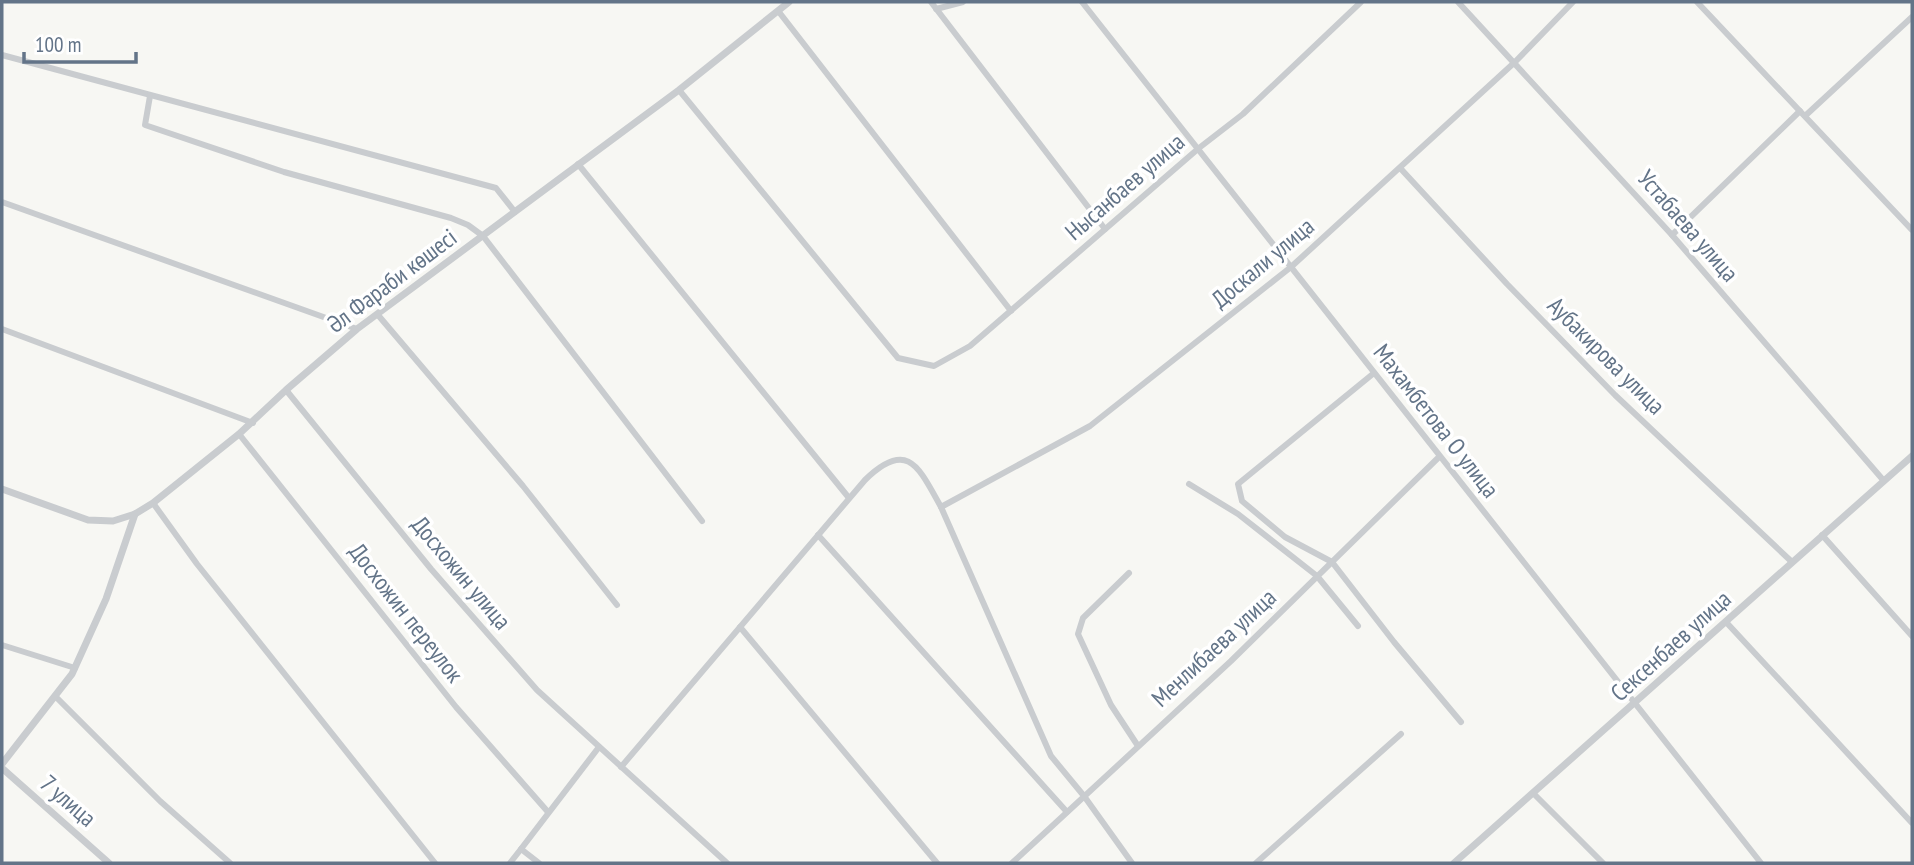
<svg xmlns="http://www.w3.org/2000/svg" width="1914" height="865" font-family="'PT Sans Narrow',sans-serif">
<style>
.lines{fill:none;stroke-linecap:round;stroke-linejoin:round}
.minor{stroke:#c9cccf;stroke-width:6}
.tertiary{stroke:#c9cccf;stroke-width:7}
.labels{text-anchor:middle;stroke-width:7;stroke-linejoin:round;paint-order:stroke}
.street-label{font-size:24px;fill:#637488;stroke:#fff}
</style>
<rect width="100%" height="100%" fill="#f7f7f3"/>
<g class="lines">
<!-- minor -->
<g class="minor">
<polyline points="931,2 1105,229"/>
<polyline points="1082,2 1761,863"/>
<polyline points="1458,2 1672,235 1884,481"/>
<polyline points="1697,2 1912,230"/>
<polyline points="936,9 963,2"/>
<polyline points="779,12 1011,311"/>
<polyline points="2,55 496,188 515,212"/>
<polyline points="679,90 898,358 934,366 970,346 1199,148 1243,114 1361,2"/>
<polyline points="150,96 145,125 284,172 451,218 468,225 483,236 702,521"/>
<polyline points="1805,116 1912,17"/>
<polyline points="578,164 849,498"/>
<polyline points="1401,169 1507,284 1615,395 1792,562"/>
<polyline points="2,202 357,329"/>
<polyline points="1672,235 1800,111"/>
<polyline points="378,315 523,486 617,605"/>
<polyline points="2,329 253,423"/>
<polyline points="1374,373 1238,484 1242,501 1285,537 1332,562 1394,642 1461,722"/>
<polyline points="286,390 431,569 537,690 727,863"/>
<polyline points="239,434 456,707 548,812"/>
<polyline points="1189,484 1238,514 1317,576 1358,626"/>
<polyline points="153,503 197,564 435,863"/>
<polyline points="941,507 1090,426 1291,267 1515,62 1573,2"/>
<polyline points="818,535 1067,812"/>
<polyline points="1822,535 1912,636"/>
<polyline points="1129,573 1083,618 1078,634 1111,705 1138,746"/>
<polyline points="1726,622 1912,823"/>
<polyline points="740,627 937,863"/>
<polyline points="2,645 75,668"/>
<polyline points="55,696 160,801 230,863"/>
<path d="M621 767 865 480C908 438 919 468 941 507L1051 756 1084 796 1132 863"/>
<polyline points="1533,793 1603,863"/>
<polyline points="510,863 521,849"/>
<polyline points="539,863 521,849 599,747"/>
<polyline points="1012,863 1231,661 1439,457"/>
<polyline points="1256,863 1401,734"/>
</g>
<!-- tertiary -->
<g class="tertiary">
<polyline points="2,489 88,520 113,521 135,514 153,503 239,434 286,390 357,329 679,90 789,2"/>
<polyline points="2,764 72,674 106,599 135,514"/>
<polyline points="2,768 109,863"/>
<polyline points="1454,863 1912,456"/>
</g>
</g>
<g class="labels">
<!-- street labels -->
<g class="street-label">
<text transform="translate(1125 187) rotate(-41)" y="8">Нысанбаев улица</text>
<text transform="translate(1688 226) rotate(49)" y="8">Устабаева улица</text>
<text transform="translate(1263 263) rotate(-40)" y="8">Доскали улица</text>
<text transform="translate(392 281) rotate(-37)" y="8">Әл Фараби көшесі</text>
<text transform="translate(1606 356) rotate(45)" y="8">Аубакирова улица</text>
<text transform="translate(1436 421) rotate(52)" y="8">Махамбетова О улица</text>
<text transform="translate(461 573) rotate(50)" y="8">Досхожин улица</text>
<text transform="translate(406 613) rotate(52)" y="8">Досхожин переулок</text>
<text transform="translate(1671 646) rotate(-42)" y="8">Сексенбаев улица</text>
<text transform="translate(1214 648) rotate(-43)" y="8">Менлибаева улица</text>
<text transform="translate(68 801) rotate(41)" y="8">7 улица</text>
</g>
</g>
<!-- border -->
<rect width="1914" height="865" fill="none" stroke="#637488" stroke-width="7"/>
<!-- scale -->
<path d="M24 52v10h112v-10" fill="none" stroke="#637488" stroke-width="3.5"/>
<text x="35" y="52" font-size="21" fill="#637488" stroke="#ffffff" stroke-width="5" paint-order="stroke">100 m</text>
</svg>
